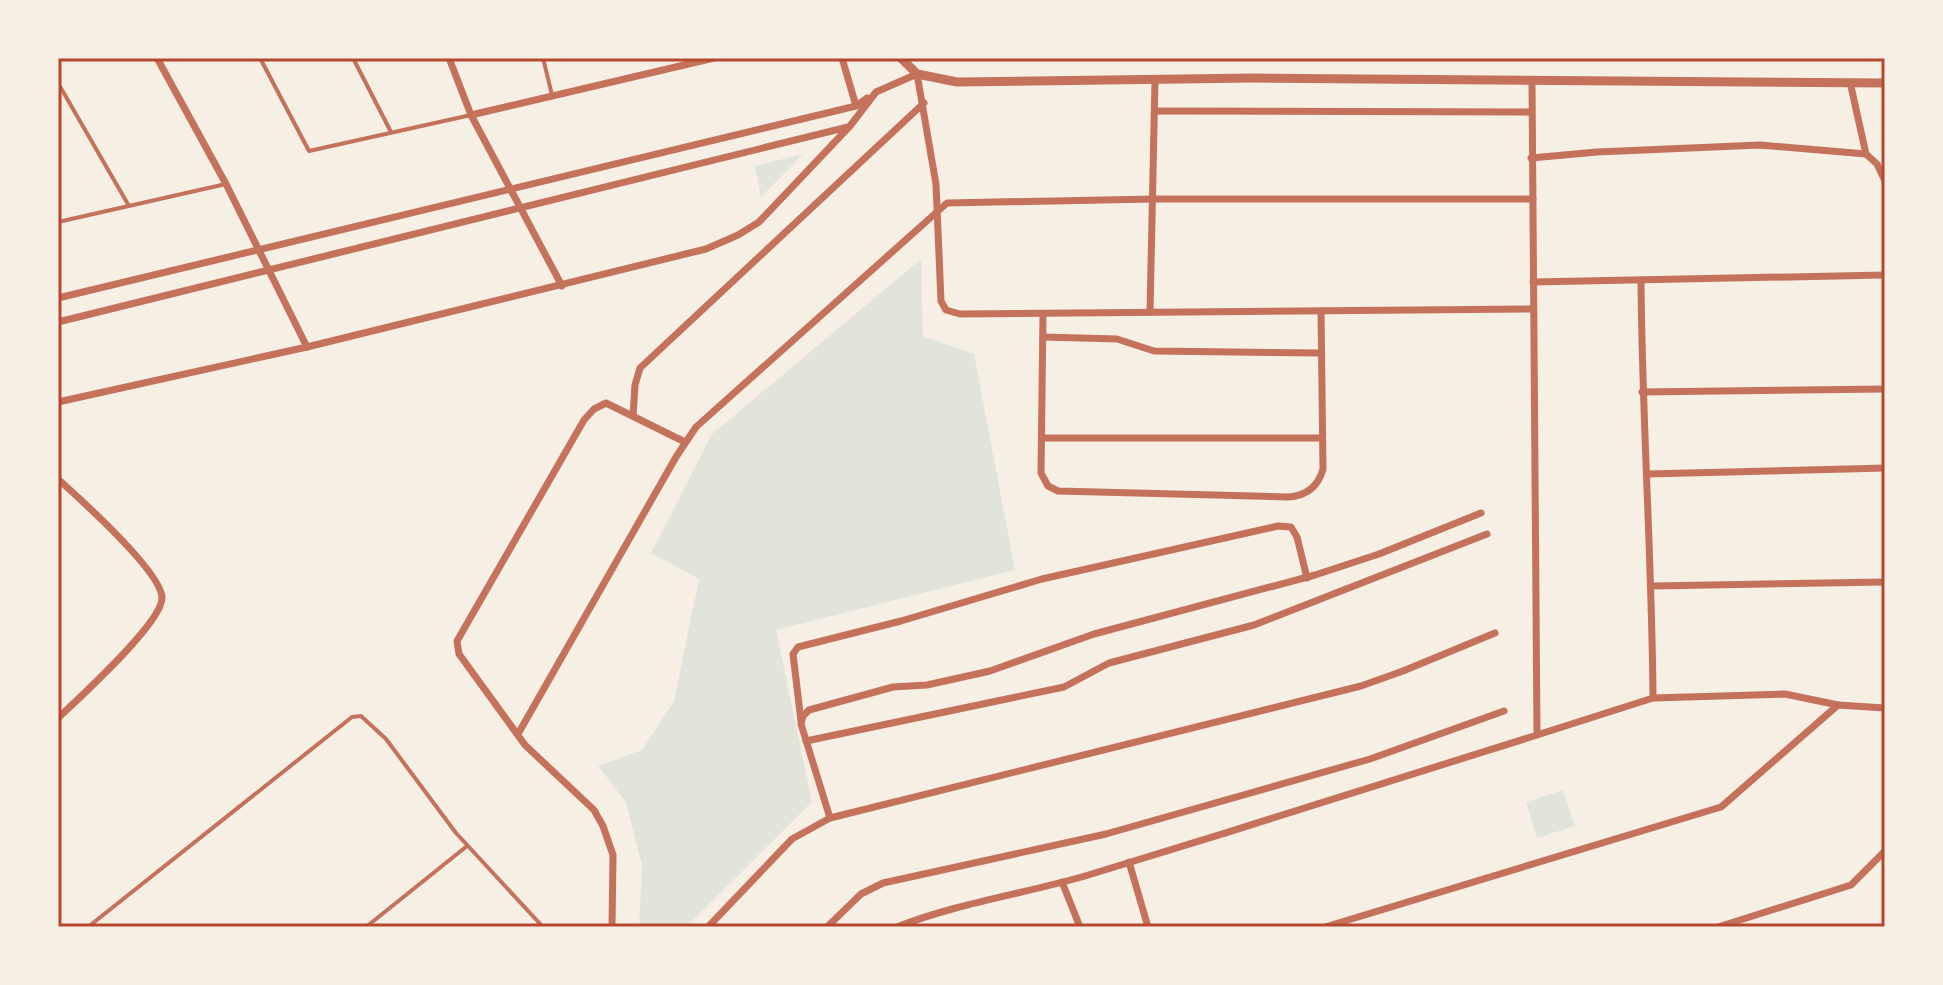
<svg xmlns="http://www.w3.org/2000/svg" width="1943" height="985" font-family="Karla,sans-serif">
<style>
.green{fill:#e2e4dc}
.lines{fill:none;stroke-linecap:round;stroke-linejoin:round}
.service{stroke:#c5725c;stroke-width:4}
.minor{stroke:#c5725c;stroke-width:7}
.tertiary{stroke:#c5725c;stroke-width:9}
.neatline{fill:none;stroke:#b5482f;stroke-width:3}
</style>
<rect width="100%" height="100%" fill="#f6efe4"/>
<!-- green -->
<g class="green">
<polygon points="803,154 761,197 755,166"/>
<polygon points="921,259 923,336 974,354 1015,570 776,630 812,802 686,927 639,927 642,865 626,802 598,766 642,750 674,701 699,579 651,553 712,434"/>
<polygon points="1563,790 1575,826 1537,838 1526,802"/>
</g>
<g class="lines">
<!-- service -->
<g class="service">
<polyline points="260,58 309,151 471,115"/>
<polyline points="353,58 391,132"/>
<polyline points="543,58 552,95"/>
<polyline points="58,83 129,206"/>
<polyline points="58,222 226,184"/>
<polyline points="88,927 352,717 361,716 386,739 456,833 543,927"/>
<polyline points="366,927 467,846"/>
</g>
<!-- minor -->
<g class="minor">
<polyline points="157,58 226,184 307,347"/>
<polyline points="449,58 471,115 562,286"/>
<polyline points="842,58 856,106"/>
<polyline points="1850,82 1866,154 1877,164 1885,181"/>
<polyline points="1155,111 1531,112"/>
<polyline points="471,115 714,58"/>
<polyline points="1531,158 1597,152 1760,145 1866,154"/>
<path d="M1641 280C1642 419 1652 558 1653 698"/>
<polyline points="1533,282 1885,275"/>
<polyline points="58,298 856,106 867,98"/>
<polyline points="1150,312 1155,80"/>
<path d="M1043 314 1041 473 1048 486 1058 491 1288 497C1306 496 1318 487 1323 469L1321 311"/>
<polyline points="58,322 848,127"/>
<polyline points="1043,337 1117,339 1154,351 1321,353"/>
<polyline points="1642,392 1885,389"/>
<polyline points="58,402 307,347 706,249 738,235 759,222 850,126 876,92 917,74 936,184 941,301 946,310 960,314 1533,309"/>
<polyline points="633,416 635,385 640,368 924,103"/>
<polyline points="1042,438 1322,438"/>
<polyline points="1647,474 1885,468"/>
<path d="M58 479C79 498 162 572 162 598 162 623 79 698 58 718"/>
<polyline points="1652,586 1885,582"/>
<polyline points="801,721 793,654 798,647 901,621 1042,579 1278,526 1291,527 1297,537 1307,578"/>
<polyline points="518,734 676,457 696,427 947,203 1153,199 1533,199"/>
<polyline points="1537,735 1653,698 1785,694 1838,705 1885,708"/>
<polyline points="806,741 1064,687 1109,663 1254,625 1487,534"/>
<polyline points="830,818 801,724 803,716 809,710 893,687 927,685 990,671 1094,634 1315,575 1379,554 1481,513"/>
<polyline points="1129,862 1148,927"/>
<polyline points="1062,882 1080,927"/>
<polyline points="612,927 613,855 603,826 594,810 525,745 459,654 457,641 584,420 594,409 606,403 685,442"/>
<polyline points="708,927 792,839 830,818 1361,686 1403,671 1495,633"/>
<polyline points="827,927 861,894 883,883 1106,834 1370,759 1504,711"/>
<path d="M897 927C958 903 1023 894 1085 876 1236 830 1387 783 1537 735L1532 80"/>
<polyline points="1325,927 1721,807 1838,705"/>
<polyline points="1718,927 1851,885 1885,851"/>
</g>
<!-- tertiary -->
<polyline class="tertiary" points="901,58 917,74 957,82 1253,78 1885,83"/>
</g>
<!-- border -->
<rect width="1943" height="985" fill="none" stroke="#f6efe4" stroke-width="120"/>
<rect x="60" y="60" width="1823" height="865" class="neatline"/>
</svg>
